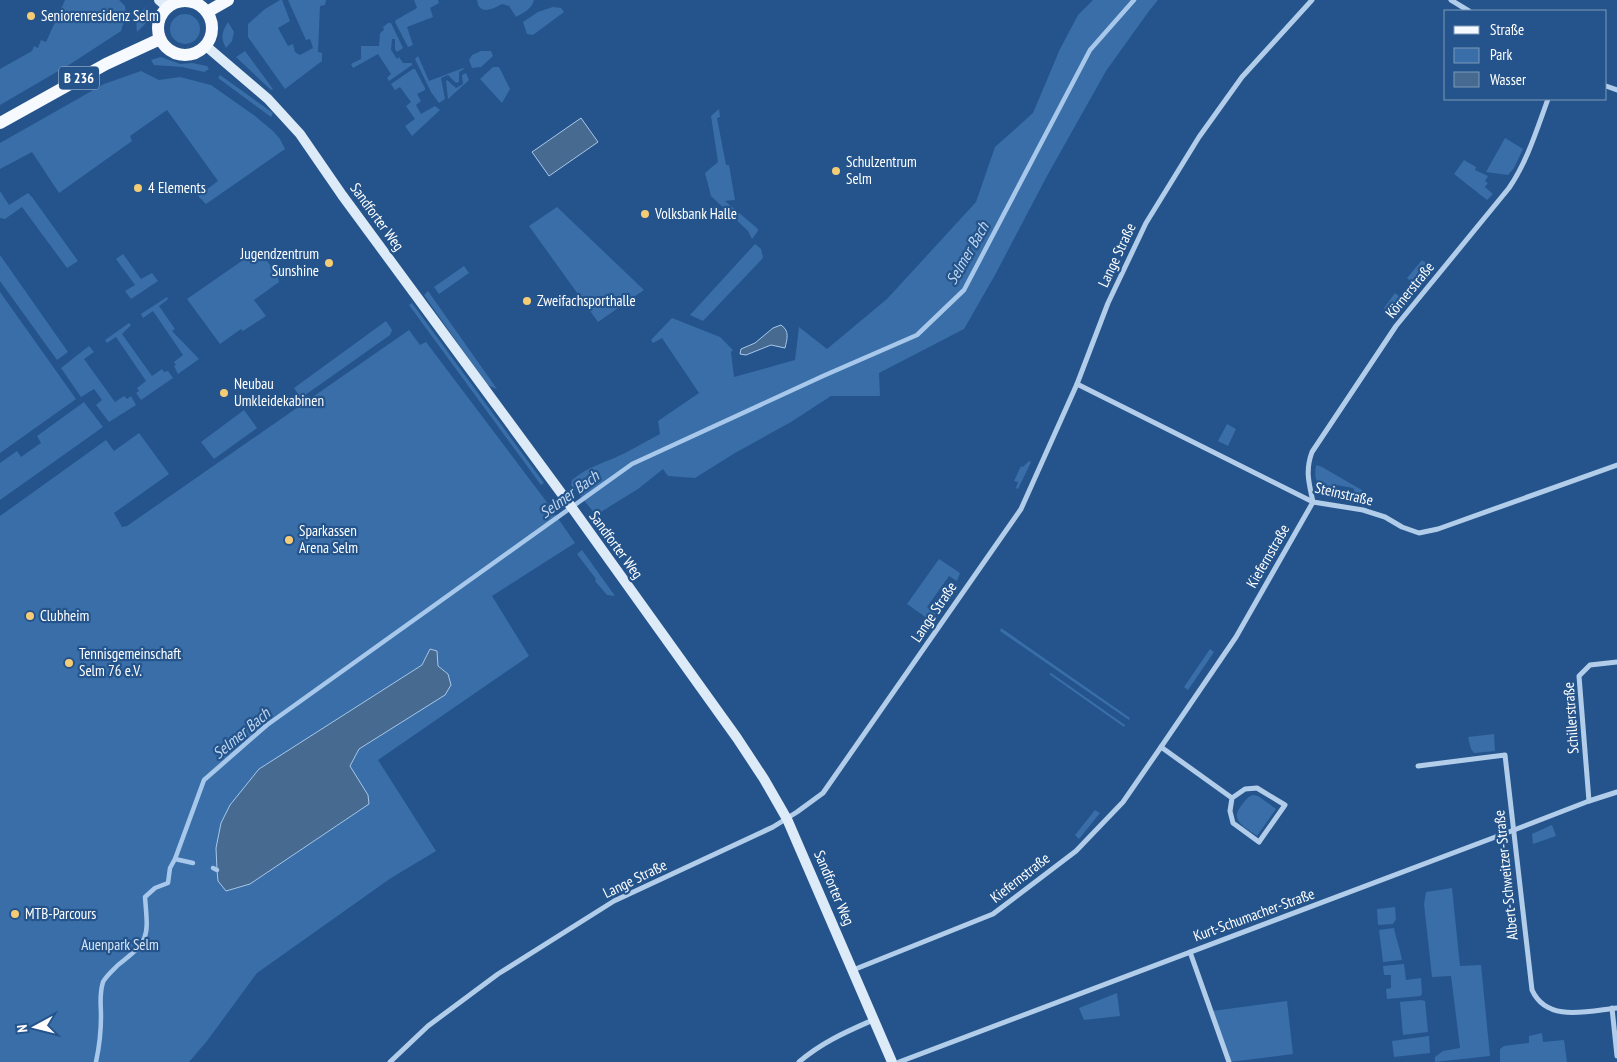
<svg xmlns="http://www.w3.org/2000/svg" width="1617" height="1062" font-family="'PT Sans Narrow',sans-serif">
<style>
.green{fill:#396ea8;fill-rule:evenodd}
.water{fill:#476a91;stroke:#a7c8eb}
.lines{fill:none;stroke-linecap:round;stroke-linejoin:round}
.stream{stroke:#a7c8eb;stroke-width:4.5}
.street{stroke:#b2cdea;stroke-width:5}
.secondary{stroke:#ddeaf8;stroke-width:10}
.primary{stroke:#f6fafe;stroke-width:12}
.poi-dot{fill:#f5cc76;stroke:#24548b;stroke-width:2}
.labels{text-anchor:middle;stroke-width:4.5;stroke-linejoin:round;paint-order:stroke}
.shield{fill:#24548b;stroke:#bdccdc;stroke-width:1}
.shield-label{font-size:14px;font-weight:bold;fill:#fff}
.poi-label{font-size:15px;fill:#fff;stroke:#24548b;text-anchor:start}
.street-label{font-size:15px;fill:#fff;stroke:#24548b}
.park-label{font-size:15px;fill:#d7e7f8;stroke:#24548b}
.water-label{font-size:16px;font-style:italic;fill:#bed7f1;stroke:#24548b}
</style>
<rect width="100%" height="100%" fill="#24548b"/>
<!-- green -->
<g class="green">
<polygon points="65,0 119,0 125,6 126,15 121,31 72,63 0,105 0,69 32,51 34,46 38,48 41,40 46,42"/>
<polygon points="280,0 282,0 290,21 278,28 288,46 293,44 295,52 300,55 313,48 310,39 306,40 288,0 326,0 325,5 320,6 318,52 322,53 322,61 285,89 248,37 248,24 265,9"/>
<polygon points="414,0 438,0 439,3 430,8 433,17 407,27 413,45 408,47 395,22 396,20 417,8"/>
<path d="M477 0H534C532 9 523 13 516 17L509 6 502 4C493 9 479 16 477 0Z"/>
<path d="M1093 0H1158L1149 11 1106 71 1047 176 995 275 964 329 879 373 880 396H831L791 422 735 453 695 478 668 476 663 469 638 489 596 515 571 485 572 480C587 467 607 462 625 453 637 447 648 440 660 434L658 421 699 393 662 338 653 343 651 340 672 318 720 337 733 350 731 352 734 377 795 360 799 327 827 349 887 299 976 202 995 147 1033 113 1060 49 1078 15Z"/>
<path d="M146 7 148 14 147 22 137 32C135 21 138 14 146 7Z"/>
<polygon points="553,7 561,8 564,12 533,35 527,34 523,22 538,12"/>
<circle cx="185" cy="29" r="15"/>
<path d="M228 22 234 32 232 41 226 48C220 37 222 32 228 22Z"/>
<polygon points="388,23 391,23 403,48 397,52 395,49 395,39 392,39 391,50 397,59 399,57 403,63 412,63 412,65 389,81 387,78 391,74 378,54 353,68 351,64 361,59 361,46 379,46 380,33 384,30 383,27"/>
<polygon points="245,51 273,89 271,90 236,57"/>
<polygon points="481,51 491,51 493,56 481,67 472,68 469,60 472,55"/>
<polygon points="418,56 429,81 463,68 464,69 459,72 459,82 456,83 448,75 441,78 445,99 439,103 431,92 415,59"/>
<polygon points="161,57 180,64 192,63 207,66 209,69 204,72 182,67 154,65 151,60"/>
<polygon points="493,67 499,67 510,89 502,103 480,79"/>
<polygon points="413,69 415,69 425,88 425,90 417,94 421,101 416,105 421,114 435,106 440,110 412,136 405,126 415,119 406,106 411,102 400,87 395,90 391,84"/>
<polygon points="141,71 159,80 180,77 211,85 255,116 273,131 280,139 285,149 206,204 198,196 218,181 167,110 130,136 132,141 59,193 32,152 0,169 0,143 104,84"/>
<polygon points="466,73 469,80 448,99 446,81 447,80 456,88 463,84 462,75"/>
<polygon points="220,75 273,113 271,117 218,78"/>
<polygon points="719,109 720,117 717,118 726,165 729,165 735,200 725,201 758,229 758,231 752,239 748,231 711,196 705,173 718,162 711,116"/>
<polygon points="1505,138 1523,149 1514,168 1508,175 1486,172"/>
<polygon points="1464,160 1476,167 1475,170 1488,176 1485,181 1488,183 1485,187 1493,194 1487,200 1454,174"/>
<polygon points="0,191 9,205 28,193 32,197 78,261 67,268 22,207 5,219 0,218"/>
<polygon points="557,207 644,290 598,322 529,226"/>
<polygon points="755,244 761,249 763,258 703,321 690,315"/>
<polygon points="259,249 278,277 279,282 254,300 266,316 243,331 241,329 220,344 187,299"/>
<polygon points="123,254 141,279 152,273 158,281 131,299 125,291 135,285 116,259"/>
<polygon points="0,255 68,352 57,360 0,281"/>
<polygon points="1422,260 1430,266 1415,285 1407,278"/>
<polygon points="464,266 469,273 439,294 434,287"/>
<polygon points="428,291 497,389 487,385 424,295"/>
<polygon points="0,292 76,399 0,453"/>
<polygon points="1395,293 1404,300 1392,315 1384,308"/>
<polygon points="167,297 168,299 159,306 175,329 172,331 199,359 178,374 174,366 176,365 174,362 183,355 153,311 143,318 141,314"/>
<polygon points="412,303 544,483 541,485 409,305"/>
<polygon points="386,321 392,330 390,335 301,398 294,388"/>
<polygon points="129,323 131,325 122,334 152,376 162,369 164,372 168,371 173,378 141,400 136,393 139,391 137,388 146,381 116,337 107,343 105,340"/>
<path d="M409 330 420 345 426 342 546 501 575 543 492 596 529 656 378 760 436 851 391 878 257 973 207 1041 189 1062H0V516L106 440 114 451 139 433 169 474 114 513 122 527 127 526ZM430 649 438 666 448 674 445 694 359 749 350 766 368 795 362 809 250 884 226 891 221 823 230 805 259 769 422 665Z"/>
<polygon points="89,346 94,352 84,359 115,402 124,396 127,399 131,396 136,405 109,422 96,405 102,400 94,389 81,397 61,368"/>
<polygon points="84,402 103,427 0,500 0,463 17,451 21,457 41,443 37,436"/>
<polygon points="244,410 257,428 214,459 201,442"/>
<polygon points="1227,424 1236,429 1228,446 1218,441"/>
<polygon points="1029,461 1031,462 1018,489 1016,488 1018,482 1014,481 1021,466 1023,467"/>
<path d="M1316 465 1322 467 1367 493 1364 504 1358 501 1353 488 1336 485 1335 493C1319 487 1313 484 1316 465Z"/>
<polygon points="582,550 615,596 607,595 595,581 596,579 577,554"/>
<polygon points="939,559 960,573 957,581 949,576 927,607 936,614 931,621 907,604"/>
<polygon points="1001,628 1130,718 1129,720 1000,631"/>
<polygon points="1210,649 1214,652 1188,690 1184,687"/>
<polygon points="1051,673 1125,725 1124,727 1049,674"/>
<polygon points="1494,734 1495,751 1474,753 1471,749 1468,737"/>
<path d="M1253 795 1258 796 1276 809 1257 836C1246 828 1229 821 1241 806 1245 801 1247 797 1253 795Z"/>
<polygon points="1095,810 1100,813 1079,839 1075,835"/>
<polygon points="1552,825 1556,836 1533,844 1532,834"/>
<polygon points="1452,888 1460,966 1481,965 1490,1056 1435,1062 1435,1057 1443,1051 1460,1048 1451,976 1432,977 1424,904 1426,892"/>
<polygon points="1395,907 1396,919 1393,924 1378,925 1377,909"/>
<path d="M1394 928C1396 939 1400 948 1402 960L1383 962 1379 930Z"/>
<polygon points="1404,964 1406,980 1421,978 1422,993 1421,996 1387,999 1386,989 1391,988 1391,975 1384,975 1383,966"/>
<polygon points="1117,993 1120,1016 1084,1020 1079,1008"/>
<polygon points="1421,1000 1425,1001 1428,1032 1403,1035 1400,1002"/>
<polygon points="1287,1001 1293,1054 1229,1062 1212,1011"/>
<polygon points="1542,1033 1543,1042 1564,1040 1567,1062 1500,1062 1500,1049 1504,1046 1529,1043 1529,1036"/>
<polygon points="1429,1036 1430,1053 1394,1057 1392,1041"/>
</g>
<!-- water -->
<g class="water">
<polygon points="581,118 598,142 549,176 532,152"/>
<path d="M781 325C790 331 787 339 785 348L771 345 746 355 740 354 741 349 755 343 773 328Z"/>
<polygon points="430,649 437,651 438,666 448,674 451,685 445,695 359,749 350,766 368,795 369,804 250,884 226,891 218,881 217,870 216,848 221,823 230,805 259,769 422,665"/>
</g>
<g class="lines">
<!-- stream -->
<g class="stream">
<polyline points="175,859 193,863"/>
<polyline points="213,868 217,870"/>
<path d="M96 1062C99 1048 101 1031 101 1016 101 1004 99 995 103 982 106 976 113 970 118 965 151 940 148 936 145 897L155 888 168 883 170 868 175 859 204 780 267 725 632 464 823 376 917 335 964 290 1090 50 1134 0"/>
</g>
<!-- street -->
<g class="street">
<polyline points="1451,0 1469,11"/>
<polyline points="1606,86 1617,90"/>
<polyline points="1077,384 1313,502 1363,510 1385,517 1402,527 1419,533 1438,529 1617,465"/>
<path d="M1313 502C1309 483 1305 471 1312 452L1396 326 1509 188C1527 162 1537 129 1548 99"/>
<polyline points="1161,747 1232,798 1245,789 1257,788 1285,805 1259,842 1233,823 1230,811 1232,798"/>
<path d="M1418 766 1505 755 1532 990C1547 1023 1588 1011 1617 1008"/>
<polyline points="1589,801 1579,676 1590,665 1617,662"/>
<polyline points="1190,952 1229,1062"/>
<polyline points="853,970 993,914 1076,851 1123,802 1161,747 1236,637 1313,502"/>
<polyline points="1612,1008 1617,1056"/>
<polyline points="390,1062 428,1026 498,974 614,901 773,827 797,812 823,793 1021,509 1077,384 1108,303 1146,223 1199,137 1242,77 1312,0"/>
<path d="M799 1062C822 1042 846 1032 873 1020"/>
<polyline points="899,1062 1514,830 1589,801 1617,792"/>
</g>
<!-- secondary -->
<g class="secondary">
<polyline points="159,0 167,7"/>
<polyline points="206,46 268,99 300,134 342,195 570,505 737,738 764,779 787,819 892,1062"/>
</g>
<!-- primary -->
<g class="primary">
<circle cx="185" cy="28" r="27"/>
<polyline points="207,12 228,0"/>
<polyline points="0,123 106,64 160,39"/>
</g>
</g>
<!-- markers -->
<g class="poi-dot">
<circle cx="31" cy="16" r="5"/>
<circle cx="836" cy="171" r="5"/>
<circle cx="138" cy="188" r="5"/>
<circle cx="645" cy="214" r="5"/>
<circle cx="329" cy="263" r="5"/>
<circle cx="527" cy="301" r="5"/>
<circle cx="224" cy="393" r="5"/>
<circle cx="289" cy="540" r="5"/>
<circle cx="30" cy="616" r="5"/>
<circle cx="69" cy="663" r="5"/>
<circle cx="15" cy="914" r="5"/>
</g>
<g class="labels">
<!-- shield labels -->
<rect class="shield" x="59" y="66.5" width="40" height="23" rx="4"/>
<g class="shield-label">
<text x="79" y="83">B 236</text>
</g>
<!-- poi labels -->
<g class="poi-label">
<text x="41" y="21">Seniorenresidenz Selm</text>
<text x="846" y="167">Schulzentrum<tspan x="846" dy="17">Selm</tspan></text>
<text x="148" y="193">4 Elements</text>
<text x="655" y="219">Volksbank Halle</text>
<text x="319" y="259" text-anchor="end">Jugendzentrum<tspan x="319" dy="17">Sunshine</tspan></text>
<text x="537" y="306">Zweifachsporthalle</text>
<text x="234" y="389">Neubau<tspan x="234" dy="17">Umkleidekabinen</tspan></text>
<text x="299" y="536">Sparkassen<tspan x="299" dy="17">Arena Selm</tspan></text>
<text x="40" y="621">Clubheim</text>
<text x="79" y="659">Tennisgemeinschaft<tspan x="79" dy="17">Selm 76 e.V.</tspan></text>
<text x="25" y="919">MTB-Parcours</text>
</g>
<!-- street labels -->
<g class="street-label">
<text transform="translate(377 217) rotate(54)" y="5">Sandforter Weg</text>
<text transform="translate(1117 255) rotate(-65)" y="5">Lange Straße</text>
<text transform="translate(1410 290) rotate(-51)" y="5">Körnerstraße</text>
<text transform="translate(1344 494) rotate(13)" y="5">Steinstraße</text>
<text transform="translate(616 545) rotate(54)" y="5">Sandforter Weg</text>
<text transform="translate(1268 556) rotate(-60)" y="5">Kiefernstraße</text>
<text transform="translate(934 612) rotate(-56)" y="5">Lange Straße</text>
<text transform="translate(1571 718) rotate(-94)" y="5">Schillerstraße</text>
<text transform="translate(1506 875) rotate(-96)" y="5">Albert-Schweitzer-Straße</text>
<text transform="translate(1020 878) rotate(-38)" y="5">Kiefernstraße</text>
<text transform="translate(635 879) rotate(-26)" y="5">Lange Straße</text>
<text transform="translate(834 888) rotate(67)" y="5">Sandforter Weg</text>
<text transform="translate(1254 915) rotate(-20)" y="5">Kurt-Schumacher-Straße</text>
</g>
<!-- park labels -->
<g class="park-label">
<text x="120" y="950">Auenpark Selm</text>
</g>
<!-- water labels -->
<g class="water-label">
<text transform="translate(967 253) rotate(-60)" y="6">Selmer Bach</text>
<text transform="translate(569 494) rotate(-36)" y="6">Selmer Bach</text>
<text transform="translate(241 733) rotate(-40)" y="6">Selmer Bach</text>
</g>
</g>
<!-- legend -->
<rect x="1444" y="10" width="162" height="90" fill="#24548b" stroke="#7c98b9"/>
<rect x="1454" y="26" width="25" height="8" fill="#f6fafe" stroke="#7c98b9"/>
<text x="1490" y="35" font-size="15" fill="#ffffff">Straße</text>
<rect x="1454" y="48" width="25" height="15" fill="#396ea8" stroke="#7c98b9"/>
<text x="1490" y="60" font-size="15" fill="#ffffff">Park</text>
<rect x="1454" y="72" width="25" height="15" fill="#476a91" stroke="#7c98b9"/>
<text x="1490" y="85" font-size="15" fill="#ffffff">Wasser</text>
<!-- north arrow -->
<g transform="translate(35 1027) rotate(263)" stroke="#24548b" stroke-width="4" paint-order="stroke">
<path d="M0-4L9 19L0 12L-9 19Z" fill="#ffffff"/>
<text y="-8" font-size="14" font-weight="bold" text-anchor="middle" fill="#ffffff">N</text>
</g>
</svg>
